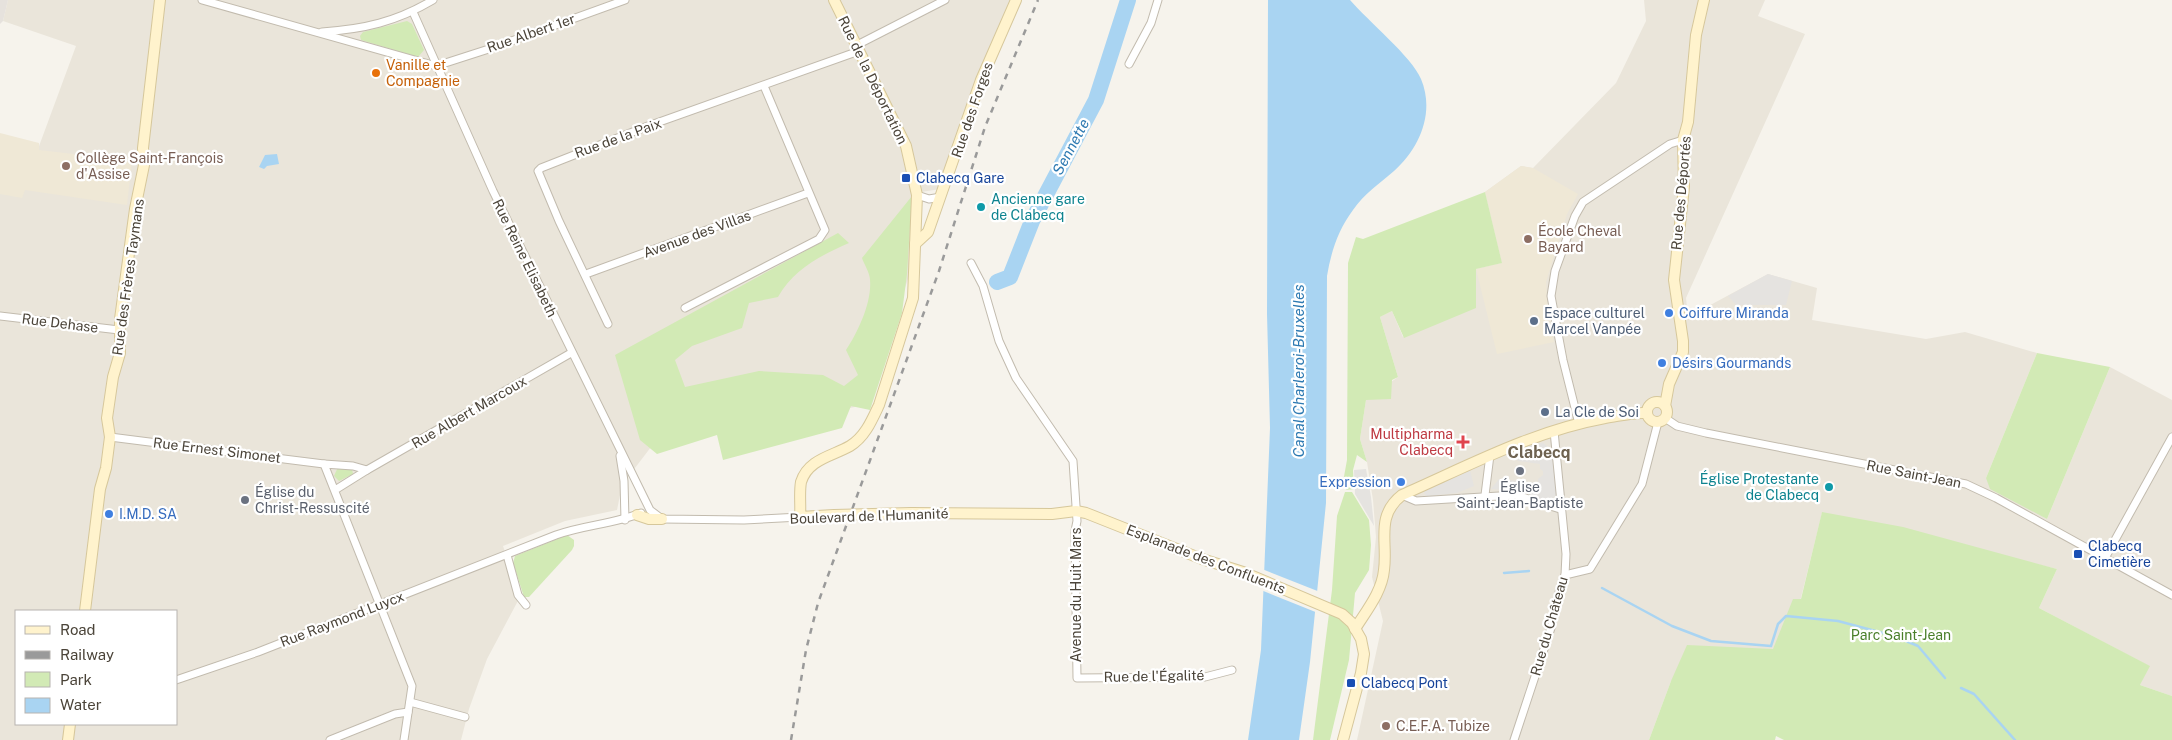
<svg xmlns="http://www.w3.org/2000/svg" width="2172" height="740" font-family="'Public Sans',sans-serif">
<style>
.residential{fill:#eae5da;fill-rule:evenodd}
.industrial{fill:#e6e2dd}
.education{fill:#efe8d6}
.green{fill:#d2eab5}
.parking{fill:#e5e3e0}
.water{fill:#a9d4f2}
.pier{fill:#f6f3ec}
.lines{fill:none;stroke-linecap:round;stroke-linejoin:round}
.stream{stroke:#a9d4f2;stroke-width:2.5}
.river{stroke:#a9d4f2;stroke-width:16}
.street-casing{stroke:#c2bbae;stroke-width:9}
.secondary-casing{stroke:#d6c79b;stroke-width:12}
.street{stroke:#fff;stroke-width:7}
.secondary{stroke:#fff3cd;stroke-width:10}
.rail{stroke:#9a9a9a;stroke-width:2.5;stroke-dasharray:6 6;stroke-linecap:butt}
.secondary-bridge-casing{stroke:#d6c79b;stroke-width:12;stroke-linecap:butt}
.secondary-bridge{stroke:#fff3cd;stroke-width:10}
.food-dot{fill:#e8710a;stroke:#fff;stroke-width:2}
.education-dot{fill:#8d6e63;stroke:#fff;stroke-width:2}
.transit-dot{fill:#1a4fb4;stroke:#fff;stroke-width:2}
.culture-dot{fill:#0f9aa8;stroke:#fff;stroke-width:2}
.shop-dot{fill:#3f7fe0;stroke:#fff;stroke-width:2}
.service-dot{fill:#5c6f8a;stroke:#fff;stroke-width:2}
.health-dot{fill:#e0444e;stroke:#fff;stroke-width:2}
.worship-dot{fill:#6b7280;stroke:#fff;stroke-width:2}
.labels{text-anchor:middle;stroke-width:4.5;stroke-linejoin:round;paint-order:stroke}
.street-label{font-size:14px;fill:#4b4439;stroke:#fff}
.food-label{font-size:14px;fill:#c56008;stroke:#fff;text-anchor:start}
.education-label{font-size:14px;fill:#785e54;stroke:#fff;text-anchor:start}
.transit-label{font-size:14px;fill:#164399;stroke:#fff;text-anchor:start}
.culture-label{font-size:14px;fill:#0d838f;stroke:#fff;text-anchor:start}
.service-label{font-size:14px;fill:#4e5e75;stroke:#fff;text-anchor:start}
.shop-label{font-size:14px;fill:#366cbe;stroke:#fff;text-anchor:start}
.health-label{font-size:14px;fill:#be3a42;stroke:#fff;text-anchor:end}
.worship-label{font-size:14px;fill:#5b616d;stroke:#fff}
.park-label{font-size:14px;fill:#4a7f2a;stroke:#fff}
.water-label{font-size:15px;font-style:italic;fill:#2e7ab2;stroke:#fff}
.quarter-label{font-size:16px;font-weight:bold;fill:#6e6250;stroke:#fff}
</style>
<rect width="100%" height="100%" fill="#f6f3ec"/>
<!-- residential -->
<g class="residential">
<path d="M8 0H1011L940 189 915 193 908 279 865 405 651 447 622 485 617 510 565 521 503 546 520 597 487 659 469 709 461 740H0V143L35 157 76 46 3 21ZM16 611H176V724H16Z"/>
<polygon points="1644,0 1765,0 1758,16 1805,34 1686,298 1688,317 1768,274 1817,288 1812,320 1926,339 1965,332 2037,353 1986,478 2047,519 2110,367 2172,400 2172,696 2140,685 2149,666 2039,608 2057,569 1822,513 1788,650 1671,681 1649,740 1357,740 1383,621 1372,577 1376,537 1373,500 1367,462 1360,439 1366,400 1398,377 1380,317 1392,311 1403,337 1476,269 1502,263 1485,192 1521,166 1533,168 1616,83 1646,21"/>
</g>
<!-- industrial -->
<polygon class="industrial" points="0,0 8,0 3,21 0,24"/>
<!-- education -->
<g class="education">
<polygon points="0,133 39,143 39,150 132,161 127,205 25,190 22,198 0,194"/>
<polygon points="1521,166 1533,168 1578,194 1567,214 1546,282 1548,314 1554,342 1497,354 1476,269 1502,263 1485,192"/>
</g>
<!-- green -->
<g class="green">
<polygon points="407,21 412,24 424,50 418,57 361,40 360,36 363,32"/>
<polygon points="1485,192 1502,263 1476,269 1476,308 1404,338 1392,311 1380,317 1398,377 1392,380 1391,399 1366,400 1360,439 1367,462 1357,455 1353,470 1354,489 1346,490 1343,482 1347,460 1348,263 1356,237 1363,239"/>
<path d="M912 196 907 274 902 313 870 410 851 406 842 428 723 460 717 435 657 454 640 440 615 355 838 233 849 243C821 255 793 270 778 297L749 303 742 328 692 346 675 360 685 387 759 371 823 375 844 386 858 375 846 350C858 332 872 302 870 280 870 273 864 264 862 258Z"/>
<polygon points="2037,353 2110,367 2047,519 1990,489 1986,478"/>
<polygon points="338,467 352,469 353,474 339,481 334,476"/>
<polygon points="1345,492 1352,492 1369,520 1371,545 1369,570 1355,593 1349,660 1330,740 1313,740 1332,590 1337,516"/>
<polygon points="1822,512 1903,527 2057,569 2039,608 2150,666 2140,685 2172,696 2172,740 1784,740 1776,736 1775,740 1649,740 1671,681 1687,645 1773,649 1793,599 1801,599"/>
<polygon points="567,535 574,540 574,546 572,550 529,597 524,597 513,563 515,556"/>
</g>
<!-- parking -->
<g class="parking">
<polygon points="1768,274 1792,281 1786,305 1736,305 1728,296"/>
<polygon points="1543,443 1552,450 1557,475 1556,495 1550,501 1516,491 1491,489 1499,479 1538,483 1538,479 1543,475 1543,471 1540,469 1540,464 1518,461 1510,452 1533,444"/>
<polygon points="1366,469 1371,497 1374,526 1355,494 1354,470"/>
<polygon points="1470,470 1474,486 1457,493 1427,496 1424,493 1425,490"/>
</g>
<!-- water -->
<g class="water">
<path d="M1268 0H1350C1368 21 1412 57 1421 79 1435 112 1420 148 1394 171 1380 183 1364 194 1353 210 1338 230 1331 252 1327 276L1326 503 1310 662 1299 740H1248L1261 650 1270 428 1267 314Z"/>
<polygon points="277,154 279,164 267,166 264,169 259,167 265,155"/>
</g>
<!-- pier -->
<polygon class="pier" points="1262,569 1320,592 1318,613 1261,590"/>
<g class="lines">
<!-- stream -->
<g class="stream">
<polyline points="1504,573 1529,571"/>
<polyline points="1602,588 1672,626 1711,641 1771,646 1778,624 1786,616 1838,621 1894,636 1918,646 1945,678"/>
<polyline points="1961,688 1974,694 2015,740"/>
</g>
<!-- river -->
<polyline class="river" points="997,282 1010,277 1032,221 1096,100 1128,0"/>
<defs>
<g id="street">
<polyline points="202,0 436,66"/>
<polyline points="413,12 493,191 650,510 662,519 744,520 800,517"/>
<path d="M322 32C364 29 396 22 433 0"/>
<polyline points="857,45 945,0"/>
<polyline points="1129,64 1151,23 1158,0"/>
<polyline points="436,66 495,47 625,0"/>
<polyline points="917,195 929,199 941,197"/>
<polyline points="971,263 983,286 999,341 1016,378 1073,461 1077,521 1075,531 1077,678 1205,677 1232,670"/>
<polyline points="586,274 808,193"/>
<polyline points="685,308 819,239 825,230 764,86"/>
<polyline points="0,316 119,330"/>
<polyline points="608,324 559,221 538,171 541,168 648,126 859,51"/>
<polyline points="1665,418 1677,426 1706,433 1966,484 1996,498 2172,595"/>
<polyline points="1579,424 1563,360 1551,296 1555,271 1575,216 1583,202 1670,144 1683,140"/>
<polyline points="110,437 324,464"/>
<polyline points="620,456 624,481 625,520"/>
<polyline points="367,470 571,353"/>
<polyline points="335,490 367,470 353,466 324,464 412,686 404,740"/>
<polyline points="1402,495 1416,501 1516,495 1560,509"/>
<polyline points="1485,495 1490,455"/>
<polyline points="507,555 518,595 526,605"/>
<polyline points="2105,558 2172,437"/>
<polyline points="1565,575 1590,569 1642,484 1658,422"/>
<path d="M176 680 258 652 556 535C584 525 614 524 641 513"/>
<polyline points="410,702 465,717"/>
<polyline points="330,740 395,714 408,712"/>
<polyline points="1514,740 1551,628 1560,588 1565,575 1566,554 1554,431"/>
</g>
<g id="secondary">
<path d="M834 0 906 146 917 195 913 298 879 405C872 420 865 437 850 446 833 456 808 459 801 482 799 493 801 506 800 517L834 515"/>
<polyline points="915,244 928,232 981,80 1016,0"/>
<circle cx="1657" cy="412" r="10"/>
<polyline points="1665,406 1669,384 1683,352 1683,341 1674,280 1684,187 1683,140 1688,122 1696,35 1704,0"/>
<polyline points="911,513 1052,514 1076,511 1086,513 1202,559 1243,572 1342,614 1352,623 1361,639 1364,654 1361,673 1343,740"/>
<polyline points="637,515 649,519 662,519"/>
<polyline points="85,611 100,489 106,468 110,437 107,418 113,377 120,353 120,319 135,209 144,165 143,148 160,0"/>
<path d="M1355 629C1366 611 1382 592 1384 570 1388 542 1375 516 1402 495 1468 466 1533 431 1605 418 1619 416 1633 412 1646 413"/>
<polyline points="68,740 70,724"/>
</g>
</defs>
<!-- street casing -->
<use href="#street" class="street-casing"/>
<!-- secondary casing -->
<use href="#secondary" class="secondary-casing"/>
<!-- street -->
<use href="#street" class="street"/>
<!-- secondary -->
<use href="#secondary" class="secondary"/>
<!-- rail -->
<polyline class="rail" points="791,740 806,650 818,603 939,271 985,127 1038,0"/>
<defs>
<polyline id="secondary-bridge" points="834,515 911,513"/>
</defs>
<!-- secondary-bridge casing -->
<use href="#secondary-bridge" class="secondary-bridge-casing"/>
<!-- secondary-bridge -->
<use href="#secondary-bridge" class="secondary-bridge"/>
</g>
<!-- markers -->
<circle class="food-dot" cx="376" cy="73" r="5"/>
<g class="education-dot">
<circle cx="66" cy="166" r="5"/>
<circle cx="1528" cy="239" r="5"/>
<circle cx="1386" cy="726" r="5"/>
</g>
<g class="transit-dot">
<rect x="901" y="173" width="10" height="10" rx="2.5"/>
<rect x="2073" y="549" width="10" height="10" rx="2.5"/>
<rect x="1346" y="678" width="10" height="10" rx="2.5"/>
</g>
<g class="culture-dot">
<circle cx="981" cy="207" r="5"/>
<circle cx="1829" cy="487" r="5"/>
</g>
<g class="shop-dot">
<circle cx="1669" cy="313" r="5"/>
<circle cx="1662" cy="363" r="5"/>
<circle cx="1401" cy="482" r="5"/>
<circle cx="109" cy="514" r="5"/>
</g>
<g class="service-dot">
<circle cx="1534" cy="321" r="5"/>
<circle cx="1545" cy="412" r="5"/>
</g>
<path class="health-dot" d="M1460.5 434.5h5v5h5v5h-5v5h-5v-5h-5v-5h5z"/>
<g class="worship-dot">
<circle cx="1520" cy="471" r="5"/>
<circle cx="245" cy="500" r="5"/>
</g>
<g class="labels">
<!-- street labels -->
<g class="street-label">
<text transform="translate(531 33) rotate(-19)" y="5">Rue Albert 1er</text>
<text transform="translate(873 80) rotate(64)" y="5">Rue de la Déportation</text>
<text transform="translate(972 110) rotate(-71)" y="5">Rue des Forges</text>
<text transform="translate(618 138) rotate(-20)" y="5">Rue de la Paix</text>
<text transform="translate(1681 193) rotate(-85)" y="5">Rue des Déportés</text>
<text transform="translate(697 234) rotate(-20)" y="5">Avenue des Villas</text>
<text transform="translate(525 258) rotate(64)" y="5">Rue Reine Elisabeth</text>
<text transform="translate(128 277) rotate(-82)" y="5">Rue des Frères Taymans</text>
<text transform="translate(60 323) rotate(7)" y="5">Rue Dehase</text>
<text transform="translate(469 412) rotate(-30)" y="5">Rue Albert Marcoux</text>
<text transform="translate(217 450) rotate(7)" y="5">Rue Ernest Simonet</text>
<text transform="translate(1914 474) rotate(11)" y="5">Rue Saint-Jean</text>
<text transform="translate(869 516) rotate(-2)" y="5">Boulevard de l'Humanité</text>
<text transform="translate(1206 559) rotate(21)" y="5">Esplanade des Confluents</text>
<text transform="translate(1076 595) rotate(-90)" y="5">Avenue du Huit Mars</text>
<text transform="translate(342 619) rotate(-21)" y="5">Rue Raymond Luycx</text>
<text transform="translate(1549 626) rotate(-74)" y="5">Rue du Château</text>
<text transform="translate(1154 676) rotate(-1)" y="5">Rue de l'Égalité</text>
</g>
<!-- food labels -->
<g class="food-label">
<text x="386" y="70">Vanille et<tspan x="386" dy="16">Compagnie</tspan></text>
</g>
<!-- education labels -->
<g class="education-label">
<text x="76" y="163">Collège Saint-François<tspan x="76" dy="16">d'Assise</tspan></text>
<text x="1538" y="236">École Cheval<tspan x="1538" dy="16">Bayard</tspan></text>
<text x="1396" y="731">C.E.F.A. Tubize</text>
</g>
<!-- transit labels -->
<g class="transit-label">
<text x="916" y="183">Clabecq Gare</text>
<text x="2088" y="551">Clabecq<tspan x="2088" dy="16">Cimetière</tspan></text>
<text x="1361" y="688">Clabecq Pont</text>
</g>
<!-- culture labels -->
<g class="culture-label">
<text x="991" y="204">Ancienne gare<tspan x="991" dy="16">de Clabecq</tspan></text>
<text x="1819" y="484" text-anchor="end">Église Protestante<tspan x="1819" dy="16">de Clabecq</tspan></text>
</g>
<!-- service labels -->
<g class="service-label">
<text x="1544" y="318">Espace culturel<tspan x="1544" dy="16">Marcel Vanpée</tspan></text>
<text x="1555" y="417">La Cle de Soi</text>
</g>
<!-- shop labels -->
<g class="shop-label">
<text x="1679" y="318">Coiffure Miranda</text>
<text x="1672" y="368">Désirs Gourmands</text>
<text x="1391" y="487" text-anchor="end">Expression</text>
<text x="119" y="519">I.M.D. SA</text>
</g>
<!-- health labels -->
<g class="health-label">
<text x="1453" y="439">Multipharma<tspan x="1453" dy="16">Clabecq</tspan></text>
</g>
<!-- worship labels -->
<g class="worship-label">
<text x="1520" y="492">Église<tspan x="1520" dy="16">Saint-Jean-Baptiste</tspan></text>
<text x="255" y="497" text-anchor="start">Église du<tspan x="255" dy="16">Christ-Ressuscité</tspan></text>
</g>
<!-- park labels -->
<g class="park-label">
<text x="1901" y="640">Parc Saint-Jean</text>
</g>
<!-- water labels -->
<g class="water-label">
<text transform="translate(1071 147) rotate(-62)" y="5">Sennette</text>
<text transform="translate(1299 371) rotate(-90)" y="5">Canal Charleroi-Bruxelles</text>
</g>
<!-- quarter labels -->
<g class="quarter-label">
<text x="1539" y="458">Clabecq</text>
</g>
</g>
<!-- legend -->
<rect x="15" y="610" width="162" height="115" fill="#ffffff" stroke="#b7b4b0"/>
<rect x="25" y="626" width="25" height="8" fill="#fff3cd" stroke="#b7b4b0"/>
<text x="60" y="635" font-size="15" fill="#4b4439">Road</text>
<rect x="25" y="651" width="25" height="8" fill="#9a9a9a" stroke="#b7b4b0"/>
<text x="60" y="660" font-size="15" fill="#4b4439">Railway</text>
<rect x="25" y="672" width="25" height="15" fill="#d2eab5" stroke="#b7b4b0"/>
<text x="60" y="685" font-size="15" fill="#4b4439">Park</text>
<rect x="25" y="698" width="25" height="15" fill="#a9d4f2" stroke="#b7b4b0"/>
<text x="60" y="710" font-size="15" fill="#4b4439">Water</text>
</svg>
